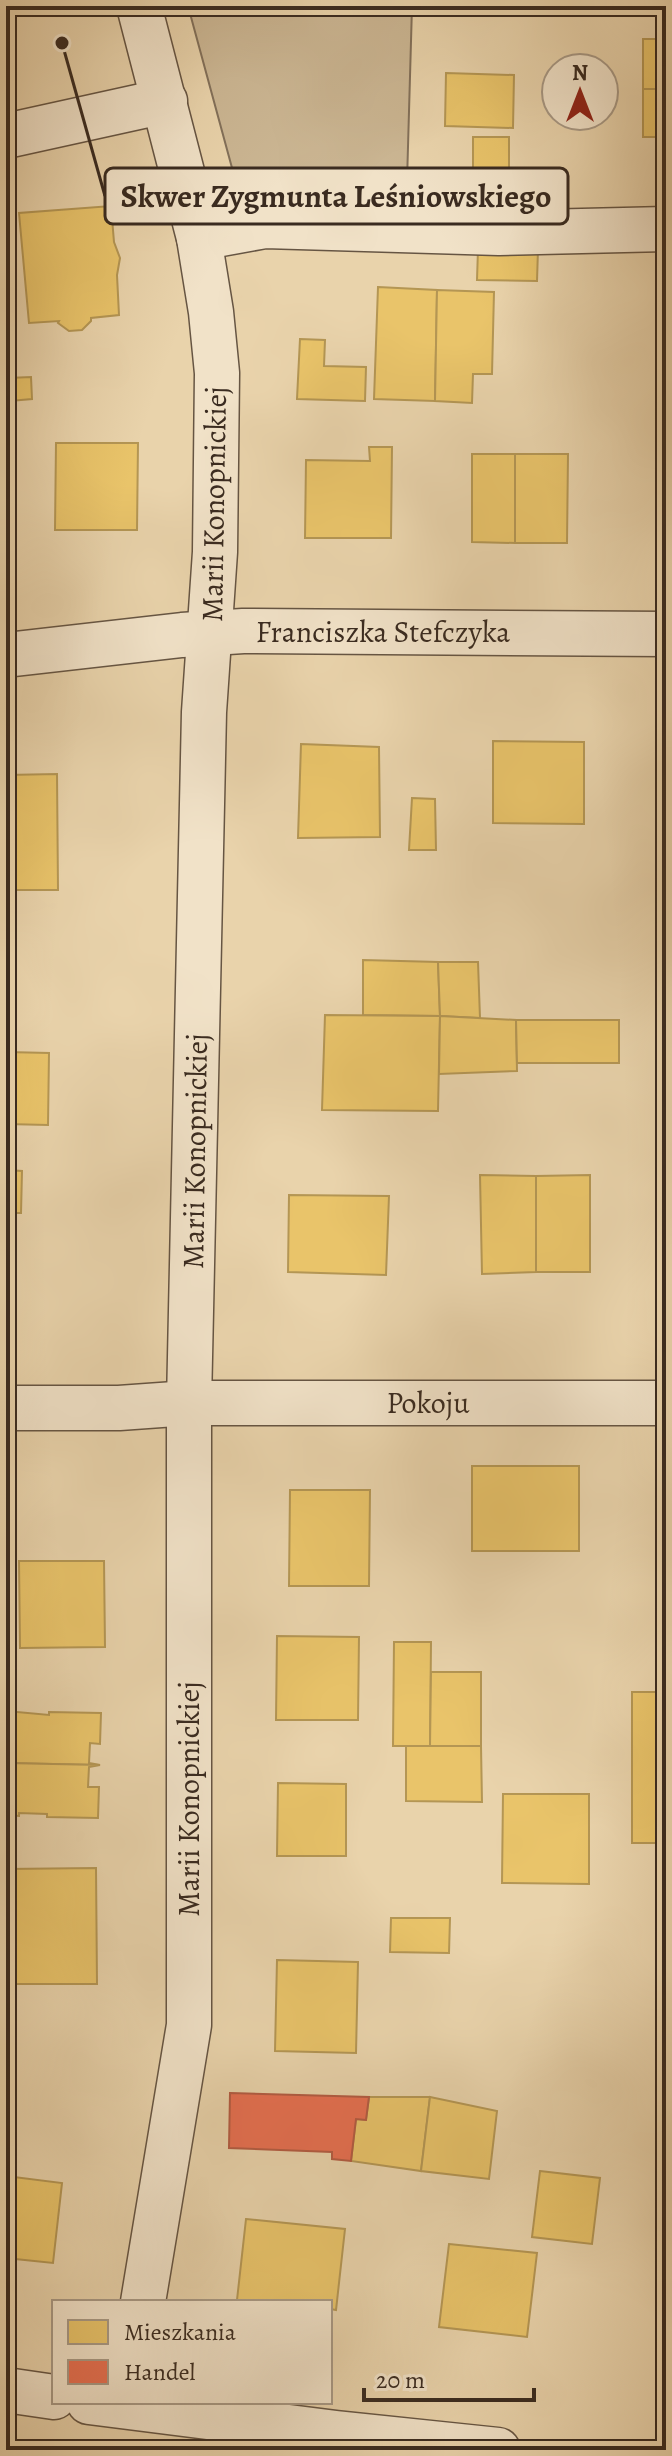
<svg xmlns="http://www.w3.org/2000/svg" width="672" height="2456" font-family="Alegreya,serif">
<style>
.green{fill:#cbb693;stroke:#82705a;stroke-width:2}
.homes{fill:#e9c46a;stroke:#b49654;stroke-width:2}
.shops{fill:#e76f51;stroke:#b35b42;stroke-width:2}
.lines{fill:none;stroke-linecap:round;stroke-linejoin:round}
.minor-casing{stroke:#665543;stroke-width:47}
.minor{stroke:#f1e2c8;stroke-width:44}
.labels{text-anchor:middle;stroke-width:8;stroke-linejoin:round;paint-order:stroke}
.street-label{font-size:30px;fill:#3a2b20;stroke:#f1e2c8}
.leader{fill:none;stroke:#3a2b20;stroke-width:3}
.callout-dot{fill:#3a2b20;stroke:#f1e2c8;stroke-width:3}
.callout{fill:#f1e2c8;stroke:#3a2b20;stroke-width:3}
.callout-label{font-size:32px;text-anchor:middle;font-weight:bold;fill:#3a2b20}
</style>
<rect width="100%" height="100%" fill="#e9d3ab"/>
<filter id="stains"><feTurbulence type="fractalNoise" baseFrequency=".0025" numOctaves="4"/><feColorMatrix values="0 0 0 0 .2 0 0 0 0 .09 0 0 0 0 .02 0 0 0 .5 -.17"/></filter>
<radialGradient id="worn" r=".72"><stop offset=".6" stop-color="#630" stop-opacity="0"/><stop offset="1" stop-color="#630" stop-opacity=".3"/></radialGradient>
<!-- green -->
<polygon class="green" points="188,6 412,6 406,217 244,212"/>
<!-- homes -->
<g class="homes">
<rect x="643" y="39" width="23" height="50"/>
<polygon points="446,73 514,75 513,128 445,126"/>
<rect x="643" y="89" width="23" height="48"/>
<rect x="473" y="137" width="36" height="52"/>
<polygon points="111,206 114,242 120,258 117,275 119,315 91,318 91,321 82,330 69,331 58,323 59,321 29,323 19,213"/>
<polygon points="478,249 538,249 537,281 477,280"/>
<polygon points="378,287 437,290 435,401 374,399"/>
<polygon points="437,290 494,292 492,374 473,374 472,403 435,401"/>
<polygon points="300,339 325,340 324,366 366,367 365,401 297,399"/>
<polygon points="31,377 32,399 10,401 8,378"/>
<polygon points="56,443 138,443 137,530 55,530"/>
<polygon points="369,447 392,447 391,538 305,538 306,460 370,461"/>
<polygon points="472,454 515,454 515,543 472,542"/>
<polygon points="515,454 568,454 567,543 515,543"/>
<polygon points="662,462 666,462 666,541 661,541"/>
<polygon points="493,741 584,742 584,824 493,823"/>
<polygon points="301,744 379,747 380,837 298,838"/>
<polygon points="57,774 58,890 6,890 6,775"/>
<polygon points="412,798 435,799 436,850 409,850"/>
<polygon points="363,960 438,962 440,1016 363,1015"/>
<polygon points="438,962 478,962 480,1018 440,1016"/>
<polygon points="325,1015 440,1016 438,1111 322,1110"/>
<polygon points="440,1016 516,1020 517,1071 439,1074"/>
<polygon points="516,1020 619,1020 619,1063 517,1063"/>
<polygon points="6,1052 49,1053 48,1125 6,1124"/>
<polygon points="6,1170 22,1171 21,1213 6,1213"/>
<polygon points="480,1175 536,1176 536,1272 482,1274"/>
<polygon points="590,1175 590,1272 536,1272 536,1176"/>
<polygon points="289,1195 389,1196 386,1275 288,1272"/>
<rect x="472" y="1466" width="107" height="85"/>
<polygon points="290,1490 370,1490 369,1586 289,1586"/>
<rect x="663" y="1491" width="3" height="125"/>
<polygon points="19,1561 104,1561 105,1647 20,1648"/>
<polygon points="277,1636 359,1637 358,1720 276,1720"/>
<polygon points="394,1642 431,1642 430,1746 393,1746"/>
<polygon points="431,1672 481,1672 481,1746 430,1746"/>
<rect x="632" y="1692" width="34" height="151"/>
<polygon points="6,1711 49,1715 49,1712 101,1713 100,1744 90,1743 89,1763 100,1765 6,1763"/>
<polygon points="406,1746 481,1746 482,1802 406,1801"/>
<polygon points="6,1763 100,1765 89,1767 88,1787 99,1787 98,1818 47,1817 47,1814 19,1813 19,1816 6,1815"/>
<polygon points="278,1783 346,1784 346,1856 277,1856"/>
<polygon points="503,1794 589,1794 589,1884 502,1883"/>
<polygon points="96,1868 97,1984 6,1984 6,1869"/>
<polygon points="391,1918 450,1918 449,1953 390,1952"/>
<polygon points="277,1960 358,1962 356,2053 275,2051"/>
<polygon points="369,2097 430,2097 421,2171 351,2161 356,2119 366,2120"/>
<polygon points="430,2097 497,2111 489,2179 421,2171"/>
<polygon points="540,2171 600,2178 592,2244 532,2237"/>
<polygon points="6,2176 62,2183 53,2263 6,2258"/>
<polygon points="246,2219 345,2229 336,2310 330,2309 330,2302 237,2300"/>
<polygon points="449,2244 537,2253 527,2337 439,2327"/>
</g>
<!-- shops -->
<polygon class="shops" points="230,2093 369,2097 366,2120 356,2119 351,2161 332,2159 332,2152 229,2148"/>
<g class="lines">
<defs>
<g id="minor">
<polyline points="139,6 199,238 211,312 217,373 215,552 204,712 189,1403 189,2025 143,2302"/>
<polyline points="6,136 165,101"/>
<polyline points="199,238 265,226 499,233 666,229"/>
<polyline points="6,655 182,635 243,631 666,634"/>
<polyline points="6,1408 119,1408 189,1403 666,1403"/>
<polyline points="6,2390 54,2397"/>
<polyline points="89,2402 336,2433 498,2450"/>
</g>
</defs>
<!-- minor casing -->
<use href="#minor" class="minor-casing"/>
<!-- minor -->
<use href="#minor" class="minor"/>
</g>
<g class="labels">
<!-- street labels -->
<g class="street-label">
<text transform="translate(214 504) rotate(-89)" y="10">Marii Konopnickiej</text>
<text x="383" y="642">Franciszka Stefczyka</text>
<text transform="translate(195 1151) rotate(-89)" y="10">Marii Konopnickiej</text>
<text x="428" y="1413">Pokoju</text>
<text transform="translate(189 1799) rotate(-90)" y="10">Marii Konopnickiej</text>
</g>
</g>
<!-- callouts -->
<path class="leader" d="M62 43L105 196"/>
<circle class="callout-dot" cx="62" cy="43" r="8"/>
<rect class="callout" x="105" y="168" width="463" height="56" rx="8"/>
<g class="callout-label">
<text x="336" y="207">Skwer Zygmunta Leśniowskiego</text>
</g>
<!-- margin -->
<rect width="672" height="2456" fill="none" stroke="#e9d3ab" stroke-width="32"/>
<rect x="8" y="8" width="656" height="2440" fill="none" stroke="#3a2b20" stroke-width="4"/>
<rect x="16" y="16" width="640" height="2424" fill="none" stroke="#3a2b20" stroke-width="2"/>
<!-- legend -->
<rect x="52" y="2300" width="280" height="104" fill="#f1e2c8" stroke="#a89985" stroke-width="2"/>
<rect x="68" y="2320" width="40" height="24" fill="#e9c46a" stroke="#a89985" stroke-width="2"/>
<text x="124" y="2340" font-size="24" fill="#3a2b20">Mieszkania</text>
<rect x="68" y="2360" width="40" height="24" fill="#e76f51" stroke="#a89985" stroke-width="2"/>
<text x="124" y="2380" font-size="24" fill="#3a2b20">Handel</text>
<!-- north arrow -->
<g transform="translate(580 92)"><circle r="38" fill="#f1e2c8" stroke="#a89985" stroke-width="2"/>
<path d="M0-6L14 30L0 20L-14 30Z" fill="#8f2418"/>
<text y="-12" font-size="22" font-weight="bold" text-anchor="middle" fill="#3a2b20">N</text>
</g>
<!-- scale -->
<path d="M364 2388v12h170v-12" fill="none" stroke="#3a2b20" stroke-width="4"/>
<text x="376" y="2388" font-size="24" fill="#3a2b20" stroke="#f1e2c8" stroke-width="6" paint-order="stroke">20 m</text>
<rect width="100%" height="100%" filter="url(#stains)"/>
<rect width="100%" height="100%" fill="url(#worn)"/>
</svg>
